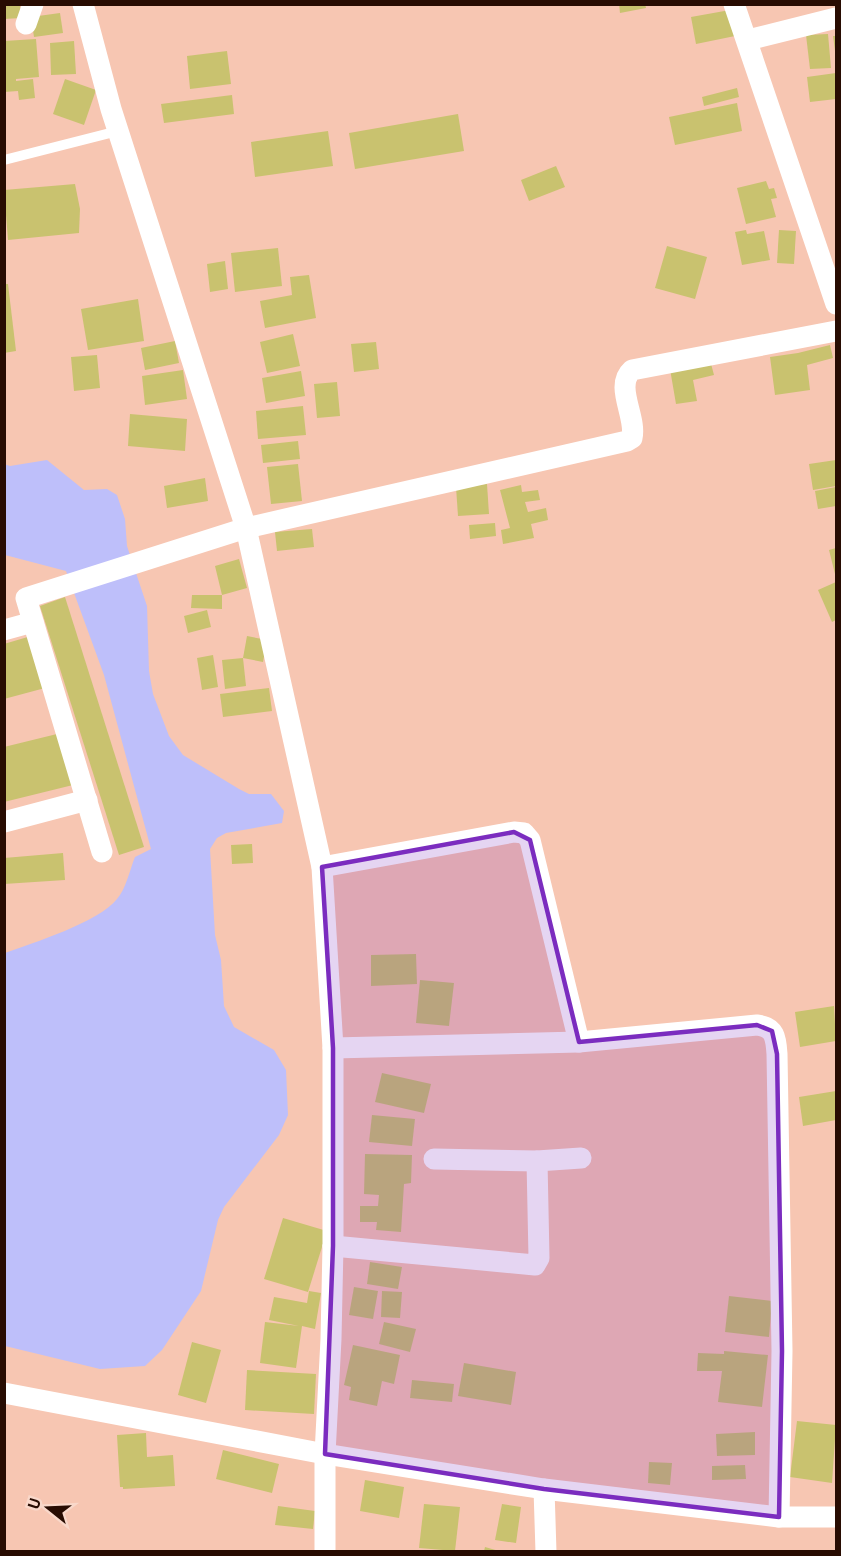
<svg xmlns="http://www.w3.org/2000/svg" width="841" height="1556" font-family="'PT Sans',sans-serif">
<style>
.green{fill:#bebffa}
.building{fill:#c9c26f}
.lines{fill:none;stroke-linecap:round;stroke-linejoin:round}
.service{stroke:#fff;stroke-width:10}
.minor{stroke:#fff;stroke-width:21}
.marked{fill:#7b2cbf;fill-opacity:0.2;stroke:#7b2cbf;stroke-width:4.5;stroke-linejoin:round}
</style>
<rect width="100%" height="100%" fill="#f7c6b2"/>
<!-- green -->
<path class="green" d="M47 460 84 490 107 489 117 495 125 519 127 546 147 606 149 671 153 694 169 736 183 755 239 789 249 794H271L284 811 282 823 226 833 217 838 210 849 215 935 221 960 224 1006 234 1027 274 1050 286 1070 288 1115 279 1135 224 1207 218 1220 201 1291 162 1350 145 1366 100 1369 5 1346V953C33 943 99 922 117 899 126 889 130 869 135 857L151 849 104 675 66 571 5 555 4 464 10 466Z"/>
<!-- building -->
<g class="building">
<polygon points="4,4 20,4 21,18 4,19"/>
<polygon points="619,4 645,4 646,8 620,13"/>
<polygon points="730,10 735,36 696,44 691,17"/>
<polygon points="60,13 63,33 34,37 31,17"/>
<polygon points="828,34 831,68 810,69 806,35"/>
<polygon points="833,36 836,36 836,51 835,51"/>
<polygon points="36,39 39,77 16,79 16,81 33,79 35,98 19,100 18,91 4,92 4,41"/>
<polygon points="74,41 76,74 51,75 50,43"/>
<polygon points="227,51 231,84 190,89 187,56"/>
<polygon points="836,73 836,99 810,102 807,77"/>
<polygon points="65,79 96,90 84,125 53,114"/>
<polygon points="737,88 739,97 704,106 702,97"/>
<polygon points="232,95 234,114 164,123 161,104"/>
<polygon points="737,103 742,131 675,145 669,117"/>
<polygon points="458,114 464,151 355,169 349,133"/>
<polygon points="328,131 333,166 255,177 251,142"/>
<polygon points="556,166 565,187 529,201 521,180"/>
<polygon points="766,181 769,189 774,188 777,198 771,199 776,217 746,224 737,188"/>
<polygon points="75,184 80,209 79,233 8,240 4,190"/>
<polygon points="746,230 747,234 764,231 770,260 742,265 735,232"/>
<polygon points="779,230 796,231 794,264 777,263"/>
<polygon points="667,246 707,257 695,299 655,288"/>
<polygon points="278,248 282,286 235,292 231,253"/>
<polygon points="225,261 228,289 210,292 207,264"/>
<polygon points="309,275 316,318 265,328 260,301 292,295 290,277"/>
<polygon points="4,284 8,284 16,351 4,353"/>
<polygon points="138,299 144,341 88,350 81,309"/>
<polygon points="293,334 300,366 267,373 260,342"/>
<polygon points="175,341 179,363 145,370 141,348"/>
<polygon points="376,342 379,369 354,372 351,344"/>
<polygon points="830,345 833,358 807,365 810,390 775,395 770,357 798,353"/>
<polygon points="97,355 100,388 74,391 71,357"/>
<polygon points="710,360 714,375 693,380 697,401 676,404 670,369"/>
<polygon points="183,370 187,399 145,405 142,376"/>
<polygon points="301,371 305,396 266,403 262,378"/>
<polygon points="337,382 340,416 317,418 314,384"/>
<polygon points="303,406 306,435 258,439 256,411"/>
<polygon points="130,414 187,419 185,451 128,446"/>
<polygon points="298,441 300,459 263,463 261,445"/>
<polygon points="836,460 836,486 813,490 809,464"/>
<polygon points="298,464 302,501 271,504 267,467"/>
<polygon points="205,478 208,501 167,508 164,486"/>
<polygon points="487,484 489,514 458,516 456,487"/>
<polygon points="521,485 522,492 538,490 540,500 525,502 528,512 546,508 548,520 531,524 534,538 503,544 501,530 510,528 500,490"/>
<polygon points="836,487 836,506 818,509 815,491"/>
<polygon points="495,523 496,536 470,539 469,525"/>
<polygon points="312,529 314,547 277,551 275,532"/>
<polygon points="836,548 836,574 835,574 829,550"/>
<polygon points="239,559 247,588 222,595 222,609 191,608 192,595 222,595 215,566"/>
<polygon points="836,582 836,620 832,622 818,590"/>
<polygon points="65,597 144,847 119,855 40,606"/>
<polygon points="207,610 211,627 188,633 184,616"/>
<polygon points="31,636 45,688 4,699 4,644"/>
<polygon points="247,636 267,640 263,662 243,658"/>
<polygon points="213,655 218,687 202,690 197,658"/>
<polygon points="243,658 246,686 225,689 222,660"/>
<polygon points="269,688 272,711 223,717 220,694"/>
<polygon points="61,733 73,785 4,802 4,747"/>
<polygon points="252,844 253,863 232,864 231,845"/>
<polygon points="63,853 65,880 4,884 4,858"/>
<polygon points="416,954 417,984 371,986 371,955"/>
<polygon points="420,980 454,983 449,1026 416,1023"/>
<polygon points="834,1006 836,1041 800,1047 795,1012"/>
<polygon points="382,1073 431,1084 424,1113 375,1102"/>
<polygon points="836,1091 836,1120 803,1126 799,1097"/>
<polygon points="372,1115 415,1119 412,1146 369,1142"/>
<polygon points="365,1154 412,1155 411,1183 404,1184 401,1232 376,1230 377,1222 360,1222 360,1206 378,1206 379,1195 364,1194"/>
<polygon points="283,1218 327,1231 308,1292 264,1279"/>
<polygon points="370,1262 402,1267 398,1289 367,1284"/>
<polygon points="354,1287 378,1291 373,1319 349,1315"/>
<polygon points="309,1291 321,1293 315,1329 302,1326 296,1368 260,1363 265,1322 299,1326 269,1320 274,1297 307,1303"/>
<polygon points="382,1291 402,1292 400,1318 381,1317"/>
<polygon points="729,1296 772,1301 769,1337 725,1332"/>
<polygon points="384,1322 416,1329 410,1352 379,1344"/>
<polygon points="192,1342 221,1350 206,1403 178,1395"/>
<polygon points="353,1345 400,1355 394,1384 382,1381 377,1406 349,1400 351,1387 344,1385"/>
<polygon points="724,1351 768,1355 762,1407 718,1402 722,1371 697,1371 698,1353 724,1354"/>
<polygon points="464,1363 516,1372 511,1405 458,1396"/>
<polygon points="247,1370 316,1374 314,1414 245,1410"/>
<polygon points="412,1380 454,1384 452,1402 410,1398"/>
<polygon points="797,1421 836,1425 832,1483 790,1477"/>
<polygon points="755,1432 755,1455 717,1456 716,1434"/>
<polygon points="146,1433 147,1457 173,1455 175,1486 123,1489 123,1487 120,1487 117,1435"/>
<polygon points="223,1450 279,1464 272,1493 216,1479"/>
<polygon points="649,1462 672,1463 670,1485 648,1483"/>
<polygon points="745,1465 746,1479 712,1480 712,1466"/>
<polygon points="365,1480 404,1487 399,1518 360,1511"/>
<polygon points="424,1504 460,1507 455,1551 419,1548"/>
<polygon points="502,1504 521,1507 516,1543 495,1540"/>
<polygon points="278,1506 315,1511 313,1529 275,1525"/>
<polygon points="485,1547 499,1551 484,1551"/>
</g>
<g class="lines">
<!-- service -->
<polyline class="service" points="4,160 118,131"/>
<!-- minor -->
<g class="minor">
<polyline points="83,4 111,109 246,528 322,867 333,1048 333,1246 331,1339 325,1454 325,1552"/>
<polyline points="734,4 836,304"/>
<polyline points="26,24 33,4"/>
<polyline points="748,40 836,18"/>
<polyline points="4,630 33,622"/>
<polyline points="4,822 87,800"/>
<path d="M102 852 26 598 246 528 627 441 632 438C637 417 614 386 632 370L836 331"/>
<polyline points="322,867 514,832 524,833 530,840 579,1042"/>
<path d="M333 1048 579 1042 757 1025C775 1027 776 1038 777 1054L782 1351 779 1517"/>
<polyline points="434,1159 537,1161 581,1158"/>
<polyline points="333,1246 535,1265 539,1258 537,1161"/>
<polyline points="4,1393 325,1454 544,1489 546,1552"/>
<polyline points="544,1489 779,1517 836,1517"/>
</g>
</g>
<!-- marked area -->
<path class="marked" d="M514 832 530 840 579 1042 757 1025 772 1031 777 1054 782 1351 779 1517 544 1489 325 1454 333 1246V1048L322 867Z"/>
<!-- border -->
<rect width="841" height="1556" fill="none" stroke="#280c02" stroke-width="12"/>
<!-- north arrow -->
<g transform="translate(48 1508) rotate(288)" stroke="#f9d8ca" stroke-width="4.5" paint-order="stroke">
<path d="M0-4.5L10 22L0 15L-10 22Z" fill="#280c02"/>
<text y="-9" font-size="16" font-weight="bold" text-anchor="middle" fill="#280c02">U</text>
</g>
</svg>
